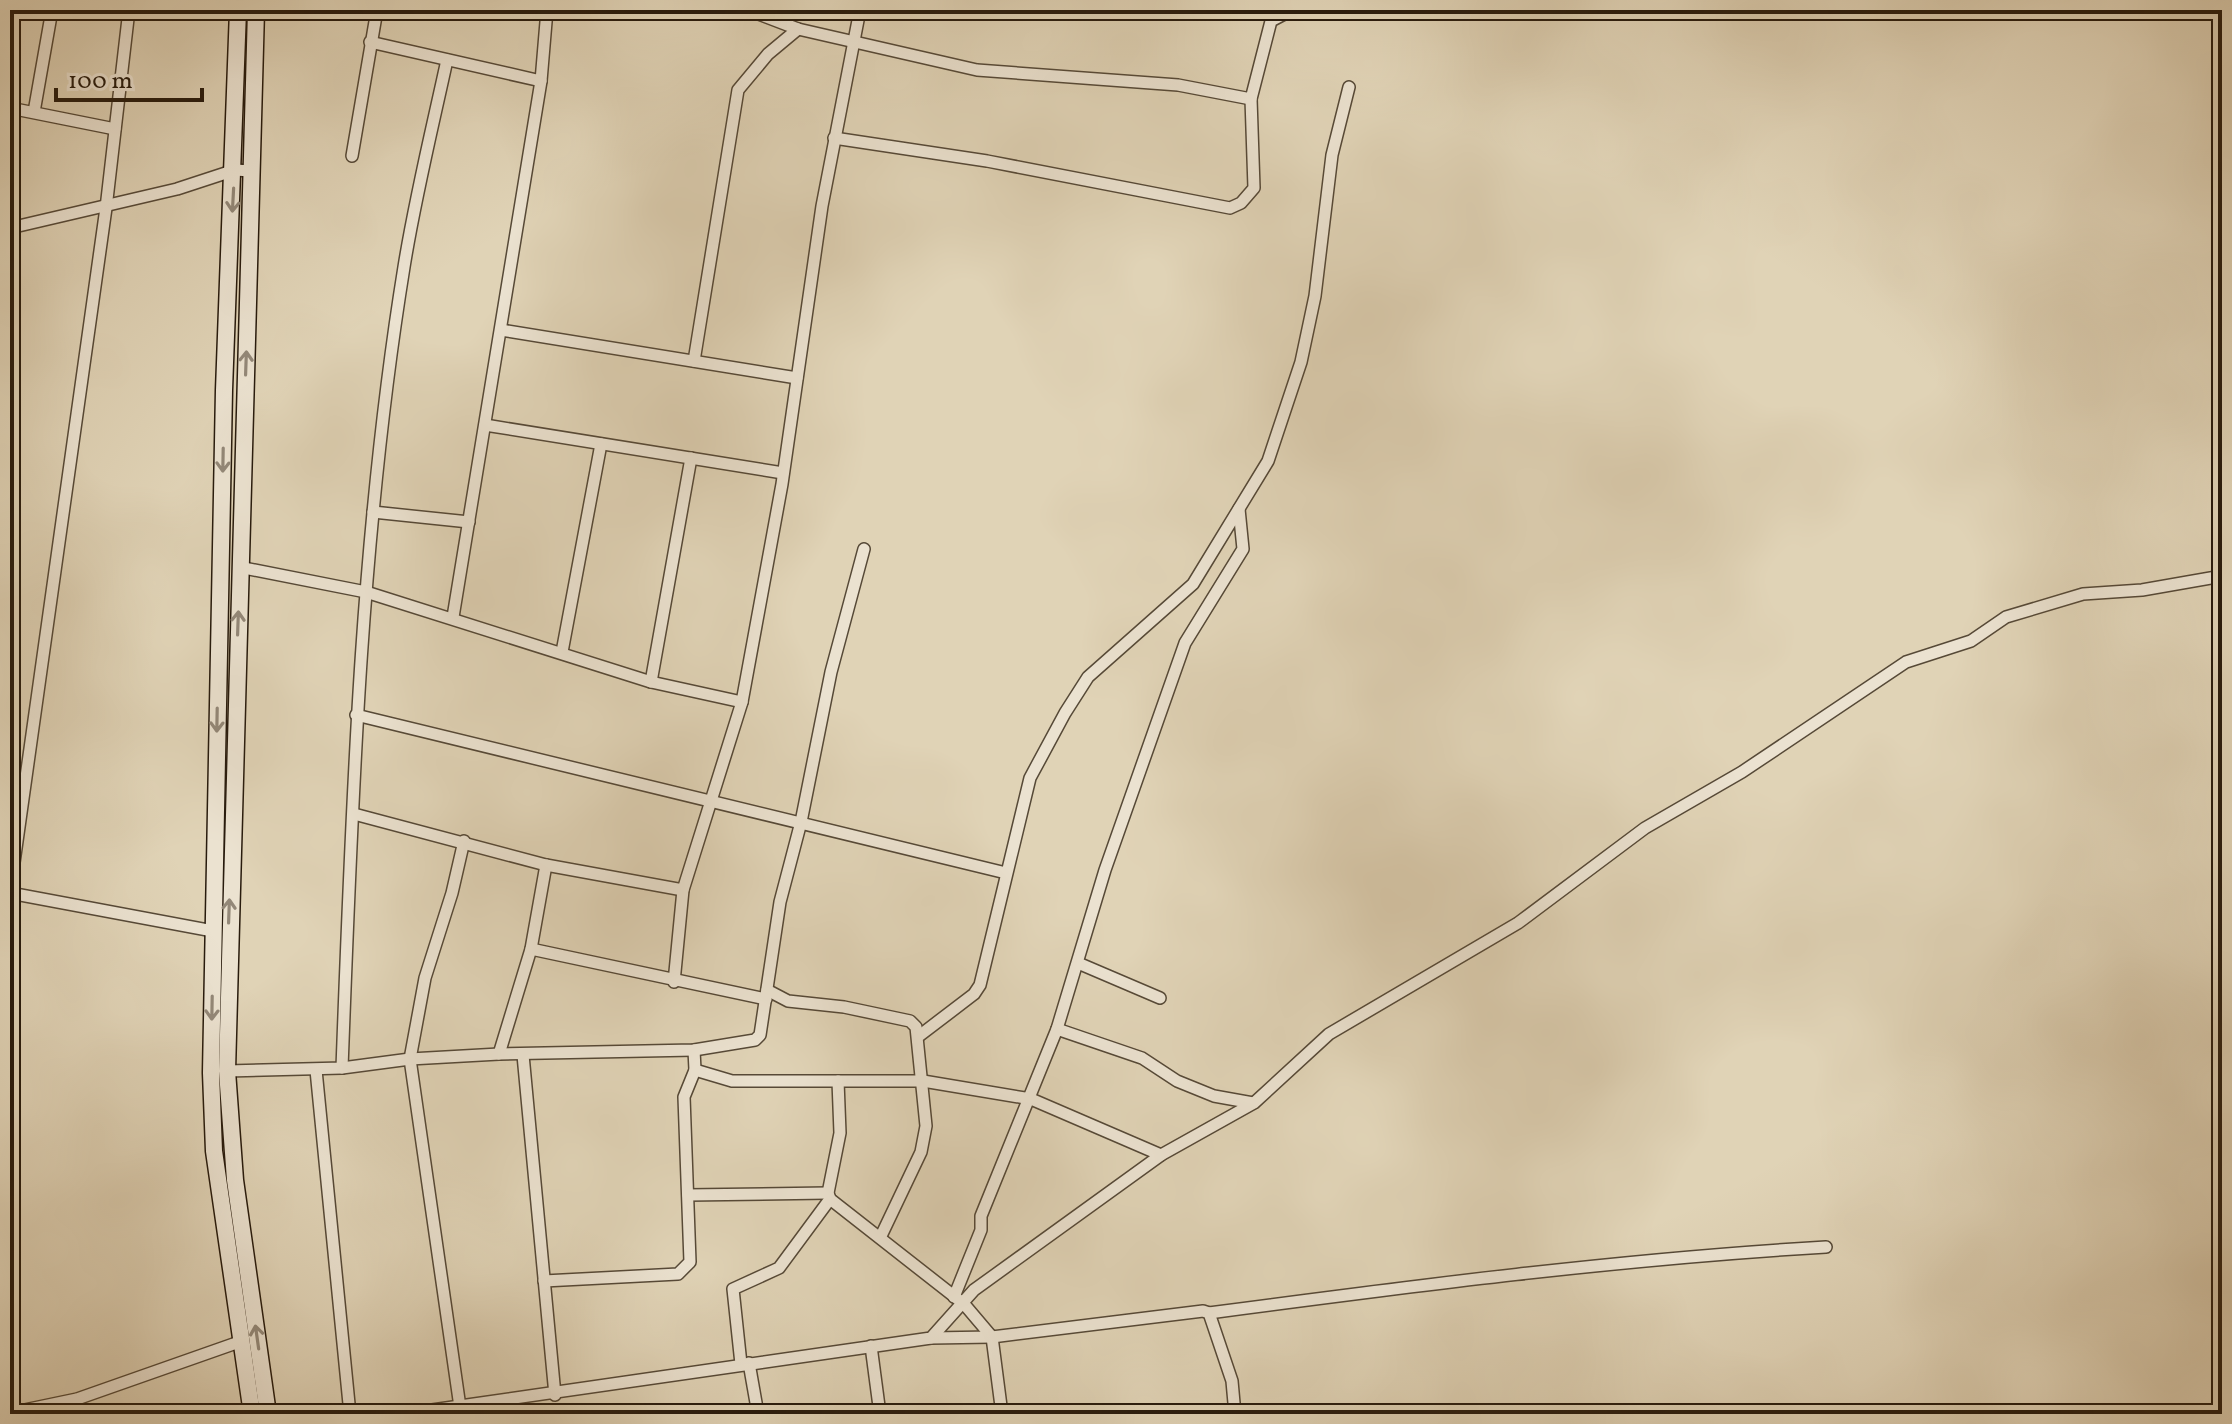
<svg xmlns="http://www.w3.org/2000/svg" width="2232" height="1424" font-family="Vollkorn,serif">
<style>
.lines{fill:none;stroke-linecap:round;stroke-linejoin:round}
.street-casing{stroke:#564937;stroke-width:14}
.secondary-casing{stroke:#281b0d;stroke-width:19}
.street{stroke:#ebe2d0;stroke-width:11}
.secondary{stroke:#ebe2d0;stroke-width:16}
.oneway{stroke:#938878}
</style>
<rect width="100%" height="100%" fill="#e0d3b6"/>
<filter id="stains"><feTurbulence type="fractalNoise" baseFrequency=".0025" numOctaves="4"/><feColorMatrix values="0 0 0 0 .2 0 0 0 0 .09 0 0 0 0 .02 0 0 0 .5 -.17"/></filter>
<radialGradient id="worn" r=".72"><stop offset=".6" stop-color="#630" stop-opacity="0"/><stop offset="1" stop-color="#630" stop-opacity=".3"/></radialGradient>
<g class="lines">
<defs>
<g id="street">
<polyline points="748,10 798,29 977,70 1178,85 1251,99"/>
<polyline points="370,42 541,81"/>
<polyline points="10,108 115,129"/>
<polyline points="34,112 52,10"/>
<polyline points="834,138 987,161 1230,208 1241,203 1254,188 1251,99 1271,21 1292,10"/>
<polyline points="352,156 377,10"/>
<polyline points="10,228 177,189 235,170 251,171"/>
<polyline points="501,330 797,378"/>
<polyline points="694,361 738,90 768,54 798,29"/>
<polyline points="485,425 783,473"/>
<polyline points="373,512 469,522"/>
<polyline points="239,567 366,592 651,682 742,702"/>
<polyline points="453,617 541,81 547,10"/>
<polyline points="562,652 601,444"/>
<polyline points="651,682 691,458"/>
<polyline points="356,715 1006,873"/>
<polyline points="354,814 546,865 683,890"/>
<polyline points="10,891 106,208 129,10"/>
<polyline points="10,893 213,931"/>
<polyline points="531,949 766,999"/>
<polyline points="1078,963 1160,998"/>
<polyline points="674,982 683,890 742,702 782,484 822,206 860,10"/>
<polyline points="767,990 788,1001 844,1007 910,1021 916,1027 926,1126 921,1152 881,1236"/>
<polyline points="1057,1029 1142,1058 1177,1081 1214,1096 1253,1103"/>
<polyline points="919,1036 974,994 980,985 1030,778 1065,713 1088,677 1193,584 1268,461 1301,362 1315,296 1332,155 1349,87"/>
<polyline points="499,1054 531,949 546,865"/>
<polyline points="523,1055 555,1395"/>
<path d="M342 1068C352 801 361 532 404 267 415 198 432 129 447 60"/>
<polyline points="316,1070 350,1414"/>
<polyline points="695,1070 732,1081 923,1081 1031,1099 1161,1155"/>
<polyline points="227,1071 342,1068 410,1059 499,1054 694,1050 755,1040 760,1035 780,902 801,822 831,672 864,549"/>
<polyline points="688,1195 828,1193"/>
<polyline points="830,1199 964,1304 992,1337 1002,1414"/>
<polyline points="544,1281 678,1274 690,1262 684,1097 695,1070 694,1050"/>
<polyline points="954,1297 981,1230 981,1216 1057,1029 1105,870 1185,643 1243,549 1239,509"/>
<path d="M1209 1313C1414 1286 1619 1259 1826 1247"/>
<polyline points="931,1338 992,1337 1203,1311 1209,1313 1232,1381 1235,1414"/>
<polyline points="871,1346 880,1414"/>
<polyline points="749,1363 758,1414"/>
<polyline points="741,1364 733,1289 779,1268 830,1199 828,1193 840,1133 838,1081"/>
<polyline points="460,1407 410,1059 425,978 452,893 464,841"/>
<polyline points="10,1413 77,1399 242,1341"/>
<polyline points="404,1414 931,1338 974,1290 1161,1155 1254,1103 1329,1034 1518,923 1645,828 1742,772 1906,662 1971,641 2006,617 2083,594 2142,590 2222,576"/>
</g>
<g id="secondary">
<polyline points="238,10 224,390 211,1073 214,1151 252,1414"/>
<polyline points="256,10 227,1071 235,1180 268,1414"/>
</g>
</defs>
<!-- street casing -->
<use href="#street" class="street-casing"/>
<!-- secondary casing -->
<use href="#secondary" class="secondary-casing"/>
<!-- street -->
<use href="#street" class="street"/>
<!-- secondary -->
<use href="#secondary" class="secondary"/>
</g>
<!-- one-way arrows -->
<defs><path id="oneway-shaft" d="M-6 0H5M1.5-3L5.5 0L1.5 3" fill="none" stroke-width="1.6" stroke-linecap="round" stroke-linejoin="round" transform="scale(2)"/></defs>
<g class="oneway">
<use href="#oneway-shaft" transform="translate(233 200) rotate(93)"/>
<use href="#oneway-shaft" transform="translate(246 363) rotate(-88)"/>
<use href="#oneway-shaft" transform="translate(223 460) rotate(91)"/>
<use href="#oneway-shaft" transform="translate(238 623) rotate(-88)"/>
<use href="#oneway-shaft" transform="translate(217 720) rotate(91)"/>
<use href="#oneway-shaft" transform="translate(229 911) rotate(-88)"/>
<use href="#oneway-shaft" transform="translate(212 1008) rotate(91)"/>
<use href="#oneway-shaft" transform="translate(257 1337) rotate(-98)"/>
</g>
<!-- margin -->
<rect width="2232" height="1424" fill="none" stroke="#e0d3b6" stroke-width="40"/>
<rect x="12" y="12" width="2208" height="1400" fill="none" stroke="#281b0d" stroke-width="4"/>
<rect x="20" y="20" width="2192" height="1384" fill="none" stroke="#281b0d" stroke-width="2"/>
<!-- scale -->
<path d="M56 88v12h146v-12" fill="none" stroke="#281b0d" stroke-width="4"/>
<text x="68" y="88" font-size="24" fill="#281b0d" stroke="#ebe2d0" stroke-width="6" paint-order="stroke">100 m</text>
<rect width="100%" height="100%" filter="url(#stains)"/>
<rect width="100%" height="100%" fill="url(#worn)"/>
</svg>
